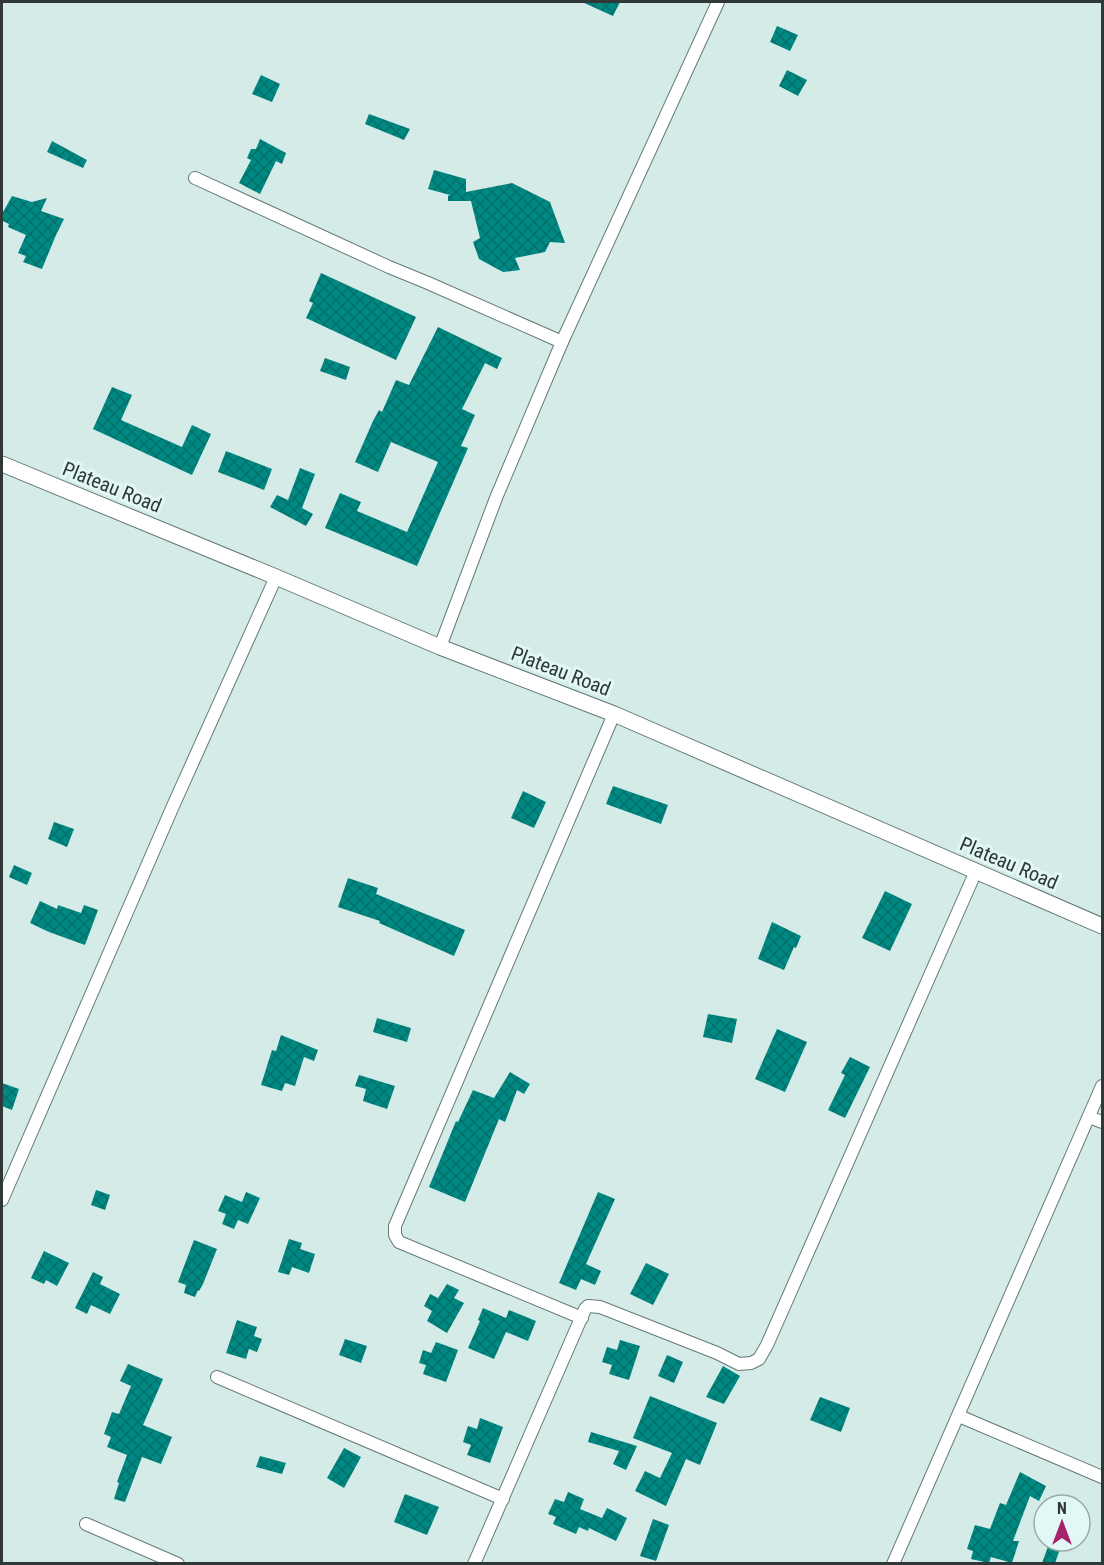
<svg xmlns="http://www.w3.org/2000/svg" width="1104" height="1565" font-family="'Roboto Condensed',sans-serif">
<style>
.building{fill:url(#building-cross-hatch)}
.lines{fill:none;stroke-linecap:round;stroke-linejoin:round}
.minor-casing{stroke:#657977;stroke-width:14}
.tertiary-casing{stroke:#657977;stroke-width:17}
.minor{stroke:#fff;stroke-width:12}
.tertiary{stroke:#fff;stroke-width:15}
.labels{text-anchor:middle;stroke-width:6;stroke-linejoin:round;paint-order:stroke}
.street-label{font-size:20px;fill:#2f3737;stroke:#e1f8f6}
</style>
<defs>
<pattern id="building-cross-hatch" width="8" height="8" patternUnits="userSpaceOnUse" patternTransform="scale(1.5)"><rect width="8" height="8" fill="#008882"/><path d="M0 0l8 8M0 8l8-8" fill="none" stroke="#03706b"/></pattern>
</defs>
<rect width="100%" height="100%" fill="#d4ebe8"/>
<!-- building -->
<g class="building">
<polygon points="582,2 620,2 613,16"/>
<polygon points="777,26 798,35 790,51 770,42"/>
<polygon points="787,70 807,80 798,96 779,86"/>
<polygon points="261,75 280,84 272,102 252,94"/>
<polygon points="369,114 410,129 404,140 365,124"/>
<polygon points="260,139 286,153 282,164 276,161 260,194 239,183 251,160 247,158 251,149 256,149"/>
<polygon points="52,141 87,160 83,168 47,152"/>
<polygon points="434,170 466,179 466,192 512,183 550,202 565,243 550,242 545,252 515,258 520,270 503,272 479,259 473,242 480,238 471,201 448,201 448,196 450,195 428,189"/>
<polygon points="12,196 32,202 47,198 41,211 64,219 56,235 42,269 23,262 26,256 18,253 26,235 8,227 9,224 3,221 2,214"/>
<polygon points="321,273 416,317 396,360 306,318 313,303 309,301"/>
<polygon points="438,327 502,358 497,369 485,363 462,409 475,415 461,446 468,448 417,566 325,528 340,493 361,502 357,511 407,532 438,462 391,442 378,472 355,462 373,421 379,410 382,412 396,380 409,385"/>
<polygon points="325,358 350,367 346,380 320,371"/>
<polygon points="112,387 132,395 121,420 182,447 192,425 211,434 192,475 93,429"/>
<polygon points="226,451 272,469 264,490 218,472"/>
<polygon points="300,468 315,474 302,508 313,514 306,526 270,507 277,495 288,500"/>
<polygon points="613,786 668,805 661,824 606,804"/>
<polygon points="523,791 546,802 534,828 511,818"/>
<polygon points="54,822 74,829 67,847 48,839"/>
<polygon points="14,865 32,873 27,885 9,877"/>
<polygon points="348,878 378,888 376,894 465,930 454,956 379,923 380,921 338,907"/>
<polygon points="885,891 912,904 890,951 862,938"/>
<polygon points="40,901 57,909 58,905 81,913 84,905 98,910 85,945 49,932 30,923"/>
<polygon points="772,922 801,936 796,948 794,947 784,970 758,959"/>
<polygon points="708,1014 737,1019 732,1043 703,1037"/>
<polygon points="377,1018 411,1028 407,1042 373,1032"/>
<polygon points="777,1029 807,1042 785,1092 755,1079"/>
<polygon points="281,1035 318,1050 314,1061 304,1057 295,1086 285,1083 282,1091 261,1085 272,1050 276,1051"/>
<polygon points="850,1057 870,1067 845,1118 828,1110 845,1075 841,1073"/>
<polygon points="510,1072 530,1084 524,1094 517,1090 505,1122 499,1119 465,1202 429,1187 456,1121 458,1122 473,1090 494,1098"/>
<polygon points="359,1075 395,1086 387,1109 363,1101 366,1089 355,1086"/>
<polygon points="2,1083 19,1089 12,1110 2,1106"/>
<polygon points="96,1190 110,1195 105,1210 91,1205"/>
<polygon points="246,1192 260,1198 248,1224 238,1220 234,1229 222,1224 226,1214 218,1211 225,1195 242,1202"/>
<polygon points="598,1192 615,1199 586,1264 601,1271 595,1285 581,1279 576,1290 559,1283"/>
<polygon points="289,1239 302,1243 300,1249 315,1254 309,1273 292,1267 289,1275 278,1272"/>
<polygon points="194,1240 217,1249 203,1284 199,1291 198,1290 195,1297 184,1293 186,1285 178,1282"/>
<polygon points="44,1251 69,1263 57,1286 46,1280 44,1284 31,1278"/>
<polygon points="646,1263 669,1274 653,1305 630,1294"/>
<polygon points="93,1272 103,1277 100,1284 120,1294 110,1314 91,1305 87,1314 75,1308"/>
<polygon points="447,1284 459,1290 454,1298 464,1303 447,1333 427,1321 432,1311 424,1306 430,1294 438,1298"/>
<polygon points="483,1308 506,1318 509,1310 536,1321 528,1341 506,1332 494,1359 468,1348 480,1321 478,1320"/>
<polygon points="237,1320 257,1327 254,1336 262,1339 257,1352 249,1349 246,1359 226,1353"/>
<polygon points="345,1339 367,1346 361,1363 339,1355"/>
<polygon points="620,1340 640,1346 629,1380 609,1374 612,1365 602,1362 607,1347 617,1350"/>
<polygon points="436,1342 458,1350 446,1382 423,1374 426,1365 419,1363 423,1350 431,1353"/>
<polygon points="667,1355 683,1362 674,1383 658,1376"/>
<polygon points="128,1364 163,1379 143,1425 172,1437 161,1464 142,1457 125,1502 114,1499 119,1483 117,1482 127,1455 107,1447 111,1437 104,1434 112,1412 119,1414 131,1386 120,1381"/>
<polygon points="723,1366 740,1376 724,1404 706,1397"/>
<polygon points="650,1396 717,1423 700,1465 686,1459 666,1506 635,1491 645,1471 660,1478 672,1453 633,1438"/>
<polygon points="820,1397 850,1408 841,1432 810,1420"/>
<polygon points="480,1418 503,1427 490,1463 467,1455 471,1445 463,1442 468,1426 477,1429"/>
<polygon points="591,1432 637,1446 626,1470 613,1464 619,1451 588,1442"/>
<polygon points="344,1448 361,1457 344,1488 327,1478"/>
<polygon points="260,1456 286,1463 282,1474 256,1467"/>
<polygon points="1020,1472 1046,1486 1039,1501 1030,1496 1013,1541 1019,1541 1012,1563 991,1557 989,1563 971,1559 973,1551 967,1549 975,1525 990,1529 1000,1503 1006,1505"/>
<polygon points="568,1492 584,1499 580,1509 602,1518 607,1508 627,1518 616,1541 589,1528 588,1531 579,1527 576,1534 553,1524 556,1517 548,1514 555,1499 564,1502"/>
<polygon points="405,1494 439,1507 427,1535 394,1522"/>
<polygon points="653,1519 669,1525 656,1561 640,1556"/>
<polygon points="1050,1541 1063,1541 1055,1563 1042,1563"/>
</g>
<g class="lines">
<defs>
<g id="minor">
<polyline points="195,178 389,267 428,283 562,342 496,498 440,647"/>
<polyline points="562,342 718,2"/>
<polyline points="1089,1117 1102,1122"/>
<polyline points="2,1200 173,806 276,577"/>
<polyline points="582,1318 399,1242 395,1235 395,1226 614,714"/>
<polyline points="217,1377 503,1499"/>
<polyline points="959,1416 1102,1477"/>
<polyline points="86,1524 178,1564"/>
<polyline points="474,1564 585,1309 588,1306 600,1307 717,1353 739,1364 751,1363 759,1359 767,1345 976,871"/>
<polyline points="893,1564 1102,1086"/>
</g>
<polyline id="tertiary" points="2,464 276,577 440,647 614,714 1102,926"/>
</defs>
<!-- minor casing -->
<use href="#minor" class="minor-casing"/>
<!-- tertiary casing -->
<use href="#tertiary" class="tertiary-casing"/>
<!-- minor -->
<use href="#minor" class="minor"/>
<!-- tertiary -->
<use href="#tertiary" class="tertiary"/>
</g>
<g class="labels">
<!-- street labels -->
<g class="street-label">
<text transform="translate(112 487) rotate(22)" y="7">Plateau Road</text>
<text transform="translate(561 671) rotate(21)" y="7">Plateau Road</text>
<text transform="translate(1009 863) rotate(23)" y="7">Plateau Road</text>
</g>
</g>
<!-- border -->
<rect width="1104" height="1565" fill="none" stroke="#2f3737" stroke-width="6"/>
<!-- north arrow -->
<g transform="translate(1062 1523)"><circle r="28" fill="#e1f8f6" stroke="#9aabaa" stroke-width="1.5"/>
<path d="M0-4.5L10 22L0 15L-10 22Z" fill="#a7216b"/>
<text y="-9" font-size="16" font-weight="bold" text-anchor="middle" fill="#2f3737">N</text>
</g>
</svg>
